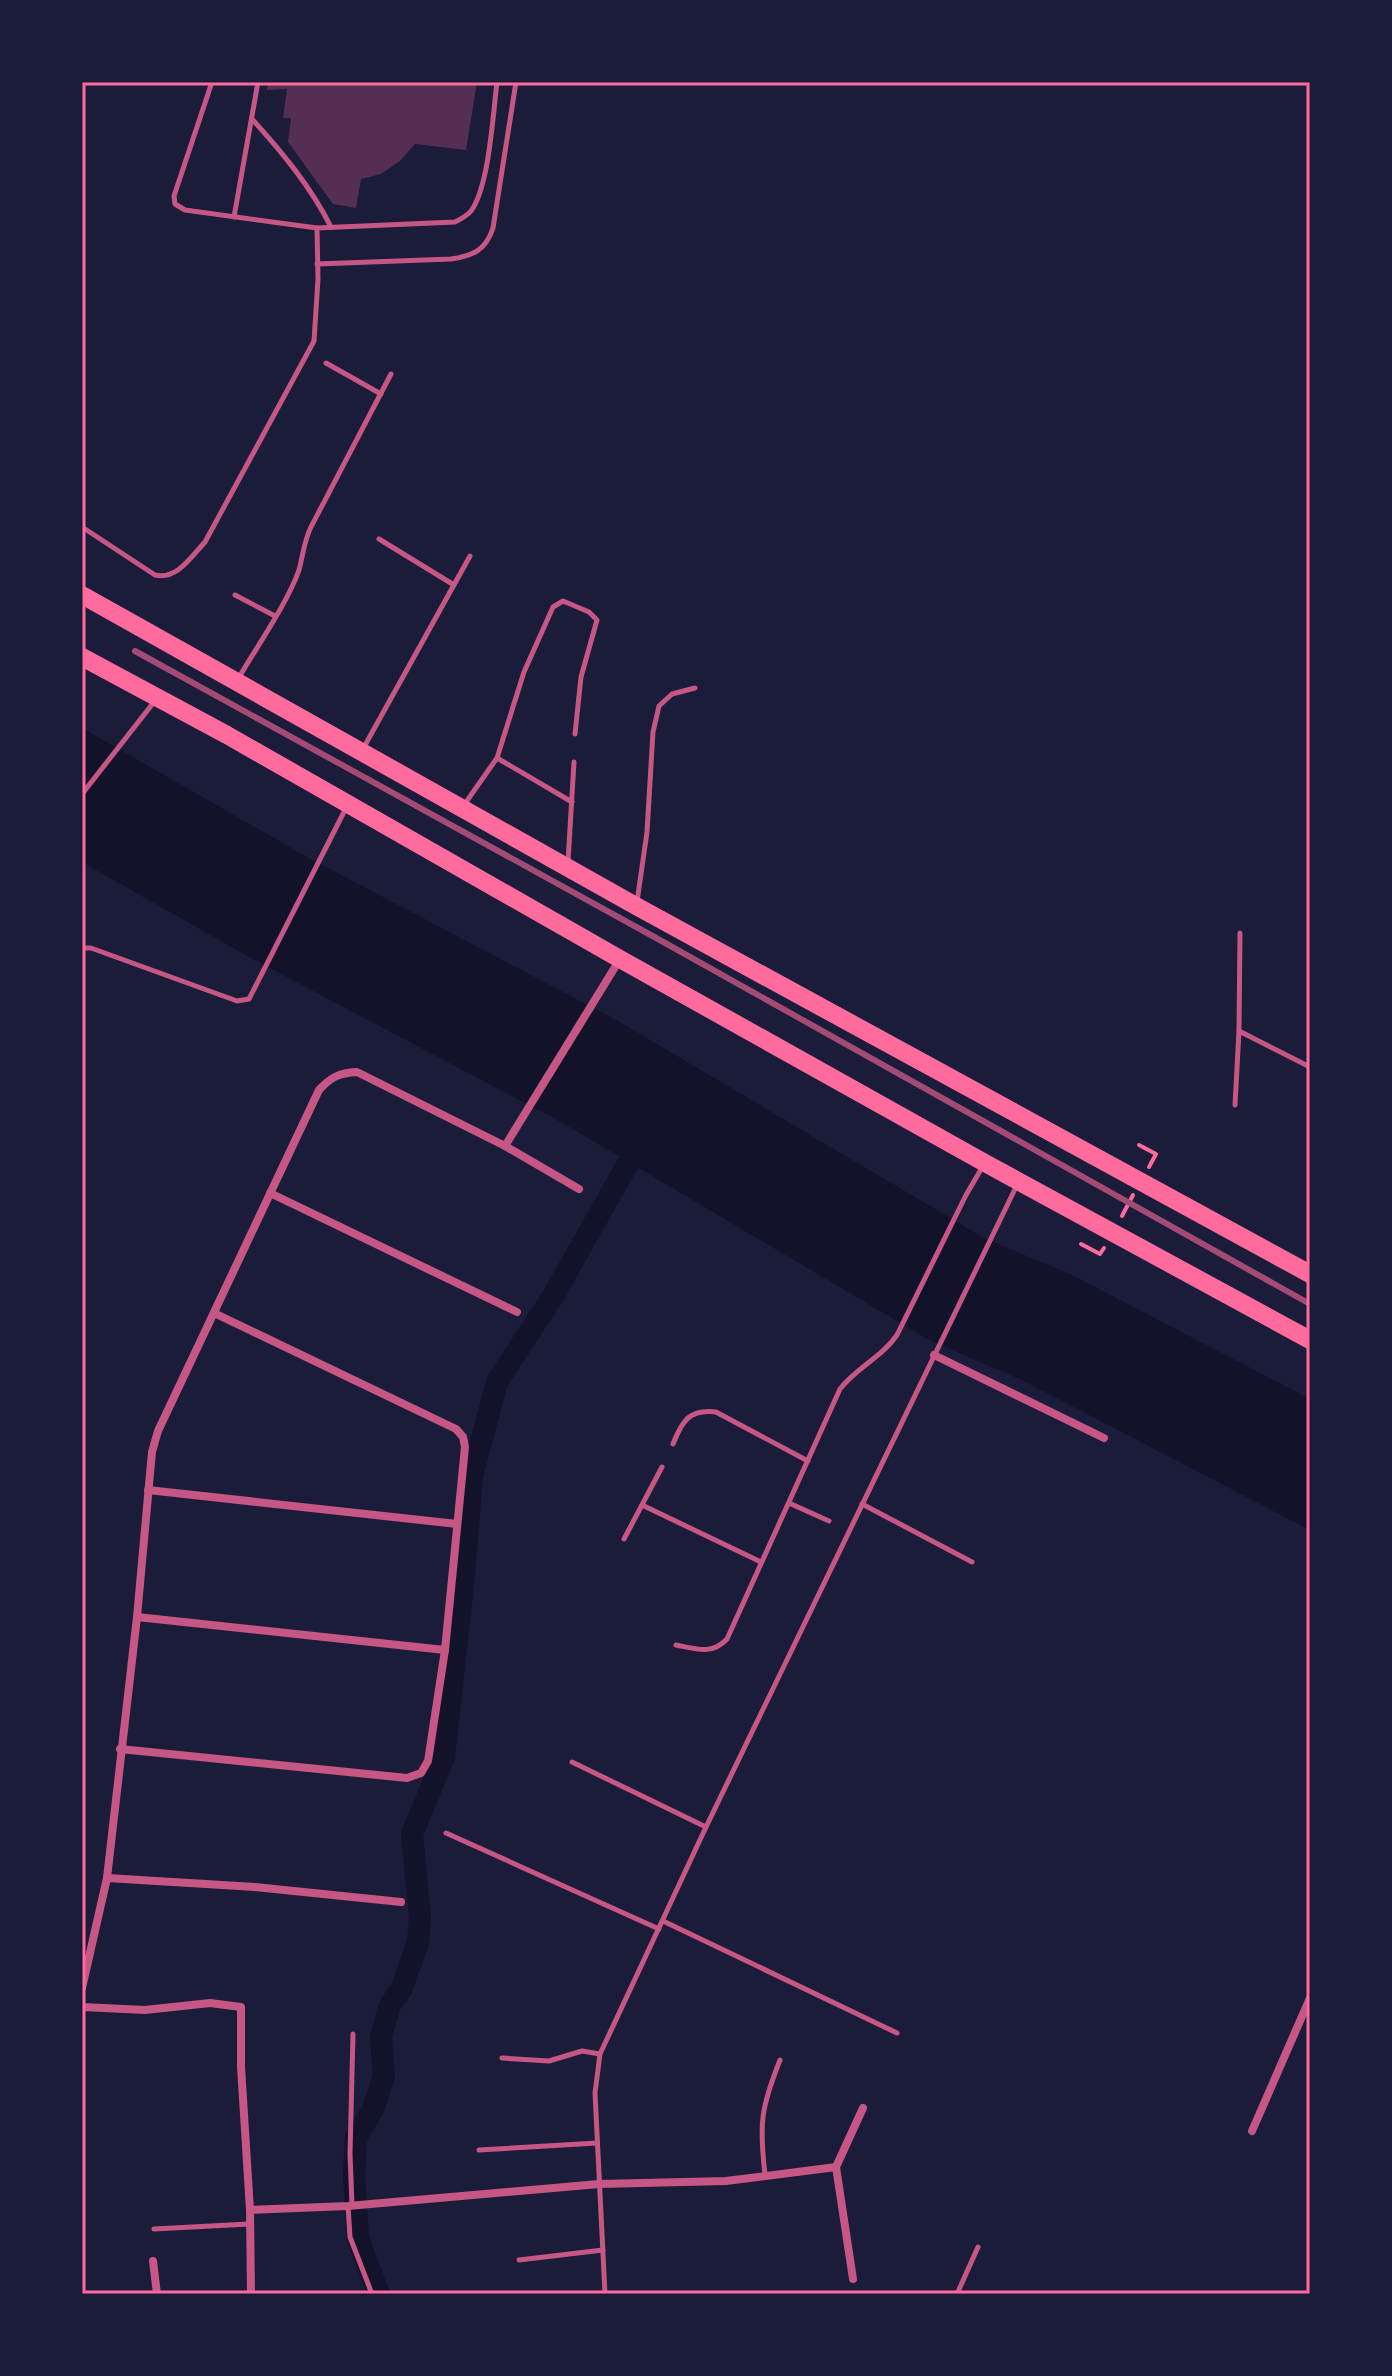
<svg xmlns="http://www.w3.org/2000/svg" width="1392" height="2376" font-family="'Archivo Narrow',sans-serif">
<style>
.water{fill:#12122b}
.lines{fill:none;stroke-linecap:round;stroke-linejoin:round}
.canal{stroke:#12122b;stroke-width:22}
.building{fill:#542f53}
.path{stroke:#ff6b9d;stroke-width:4}
.service{stroke:#c65784;stroke-width:5}
.minor{stroke:#c65784;stroke-width:8}
.trunk{stroke:#ff6b9d;stroke-width:18}
.rail{stroke:#a44b75;stroke-width:6}
.neatline{fill:none;stroke:#ff6b9d;stroke-width:3}
</style>
<rect width="100%" height="100%" fill="#1b1b3a"/>
<!-- water -->
<polygon class="water" points="82,728 307,857 618,1021 984,1238 1072,1275 1310,1399 1310,1530 1022,1380 931,1341 561,1122 251,958 82,862"/>
<g class="lines">
<!-- canal -->
<polyline class="canal" points="379,2294 358,2239 354,2176 356,2138 373,2109 384,2077 381,2036 390,2005 401,1990 418,1942 420,1918 412,1834 444,1757 463,1585 472,1476 497,1382 553,1296 643,1137"/>
</g>
<!-- building -->
<polygon class="building" points="268,82 477,82 466,150 415,144 400,161 381,174 361,179 356,208 333,204 288,142 291,118 283,118 287,89 267,90"/>
<g class="lines">
<!-- path -->
<g class="path">
<polyline points="1139,1145 1156,1154 1149,1167"/>
<polyline points="1122,1216 1133,1195"/>
<polyline points="1081,1244 1100,1254 1104,1248"/>
</g>
<!-- service -->
<g class="service">
<polyline points="212,82 174,196 175,204 185,210 317,228"/>
<path d="M252 119C282 152 311 187 331 227"/>
<polyline points="234,217 258,82"/>
<path d="M317 264 451 259C473 256 486 250 493 228L516 82"/>
<polyline points="326,363 381,394"/>
<path d="M82 527 155 575C177 580 191 557 205 542L314 341 318 279 317 228 455 222C461 219 467 216 471 211 489 187 493 114 497 82"/>
<polyline points="379,539 454,585"/>
<polyline points="235,595 275,616"/>
<path d="M238 679C256 648 288 602 299 570 303 555 304 541 311 527L391 374"/>
<polyline points="364,747 470,556"/>
<polyline points="497,758 572,802"/>
<polyline points="82,794 154,702"/>
<polyline points="464,805 497,758 524,672 553,607 563,601 589,612 597,620 581,677 575,734"/>
<polyline points="568,862 574,762"/>
<polyline points="637,902 647,832 653,732 659,706 672,694 695,688"/>
<polyline points="82,948 91,948 237,1001 249,999 346,808"/>
<polyline points="1239,1031 1240,933"/>
<polyline points="1235,1105 1239,1031 1310,1067"/>
<path d="M673 1444C682 1421 689 1409 716 1412L808 1461"/>
<polyline points="789,1503 829,1521"/>
<polyline points="862,1504 972,1562"/>
<polyline points="642,1505 761,1562"/>
<polyline points="624,1539 662,1467"/>
<path d="M676 1645C697 1649 712 1655 727 1639L840 1389C857 1367 881 1358 897 1335L966 1195 983 1166"/>
<polyline points="572,1762 706,1827"/>
<polyline points="446,1833 659,1929"/>
<polyline points="663,1921 897,2033"/>
<polyline points="502,2058 549,2061 582,2051 600,2054"/>
<polyline points="479,2150 597,2143"/>
<path d="M765 2175C759 2123 761 2108 780 2060"/>
<polyline points="352,2205 350,2154 353,2034"/>
<polyline points="348,2206 350,2237 372,2294"/>
<polyline points="154,2229 249,2224"/>
<polyline points="519,2260 603,2250"/>
<polyline points="605,2294 595,2093 600,2054 706,1827 1016,1187"/>
<polyline points="957,2294 978,2247"/>
</g>
<!-- minor -->
<g class="minor">
<polyline points="505,1146 579,1189"/>
<polyline points="270,1193 517,1312"/>
<polyline points="934,1355 1104,1438"/>
<polyline points="148,1490 457,1524"/>
<polyline points="137,1617 445,1650"/>
<polyline points="120,1749 407,1778 421,1773 428,1761 445,1650 465,1447 463,1437 456,1429 214,1313"/>
<polyline points="107,1878 255,1887 401,1902"/>
<path d="M82 1988 107 1878 137 1617 152 1452 158 1431 319 1090C331 1077 339 1073 357 1072L505 1146 620 959"/>
<polyline points="82,2007 145,2010 210,2003 241,2007 241,2067 250,2210"/>
<polyline points="1252,2131 1310,1998"/>
<polyline points="153,2261 157,2294"/>
<polyline points="853,2279 836,2167 863,2108"/>
<polyline points="251,2294 250,2210 348,2206 599,2184 726,2181 836,2167"/>
</g>
<!-- trunk -->
<g class="trunk">
<polyline points="82,595 636,906 1310,1274"/>
<polyline points="82,657 227,735 620,959 985,1163 1310,1340"/>
</g>
<!-- rail -->
<polyline class="rail" points="135,651 658,939 1310,1304"/>
</g>
<!-- border -->
<rect width="1392" height="2376" fill="none" stroke="#1b1b3a" stroke-width="168"/>
<rect x="84" y="84" width="1224" height="2208" class="neatline"/>
</svg>
